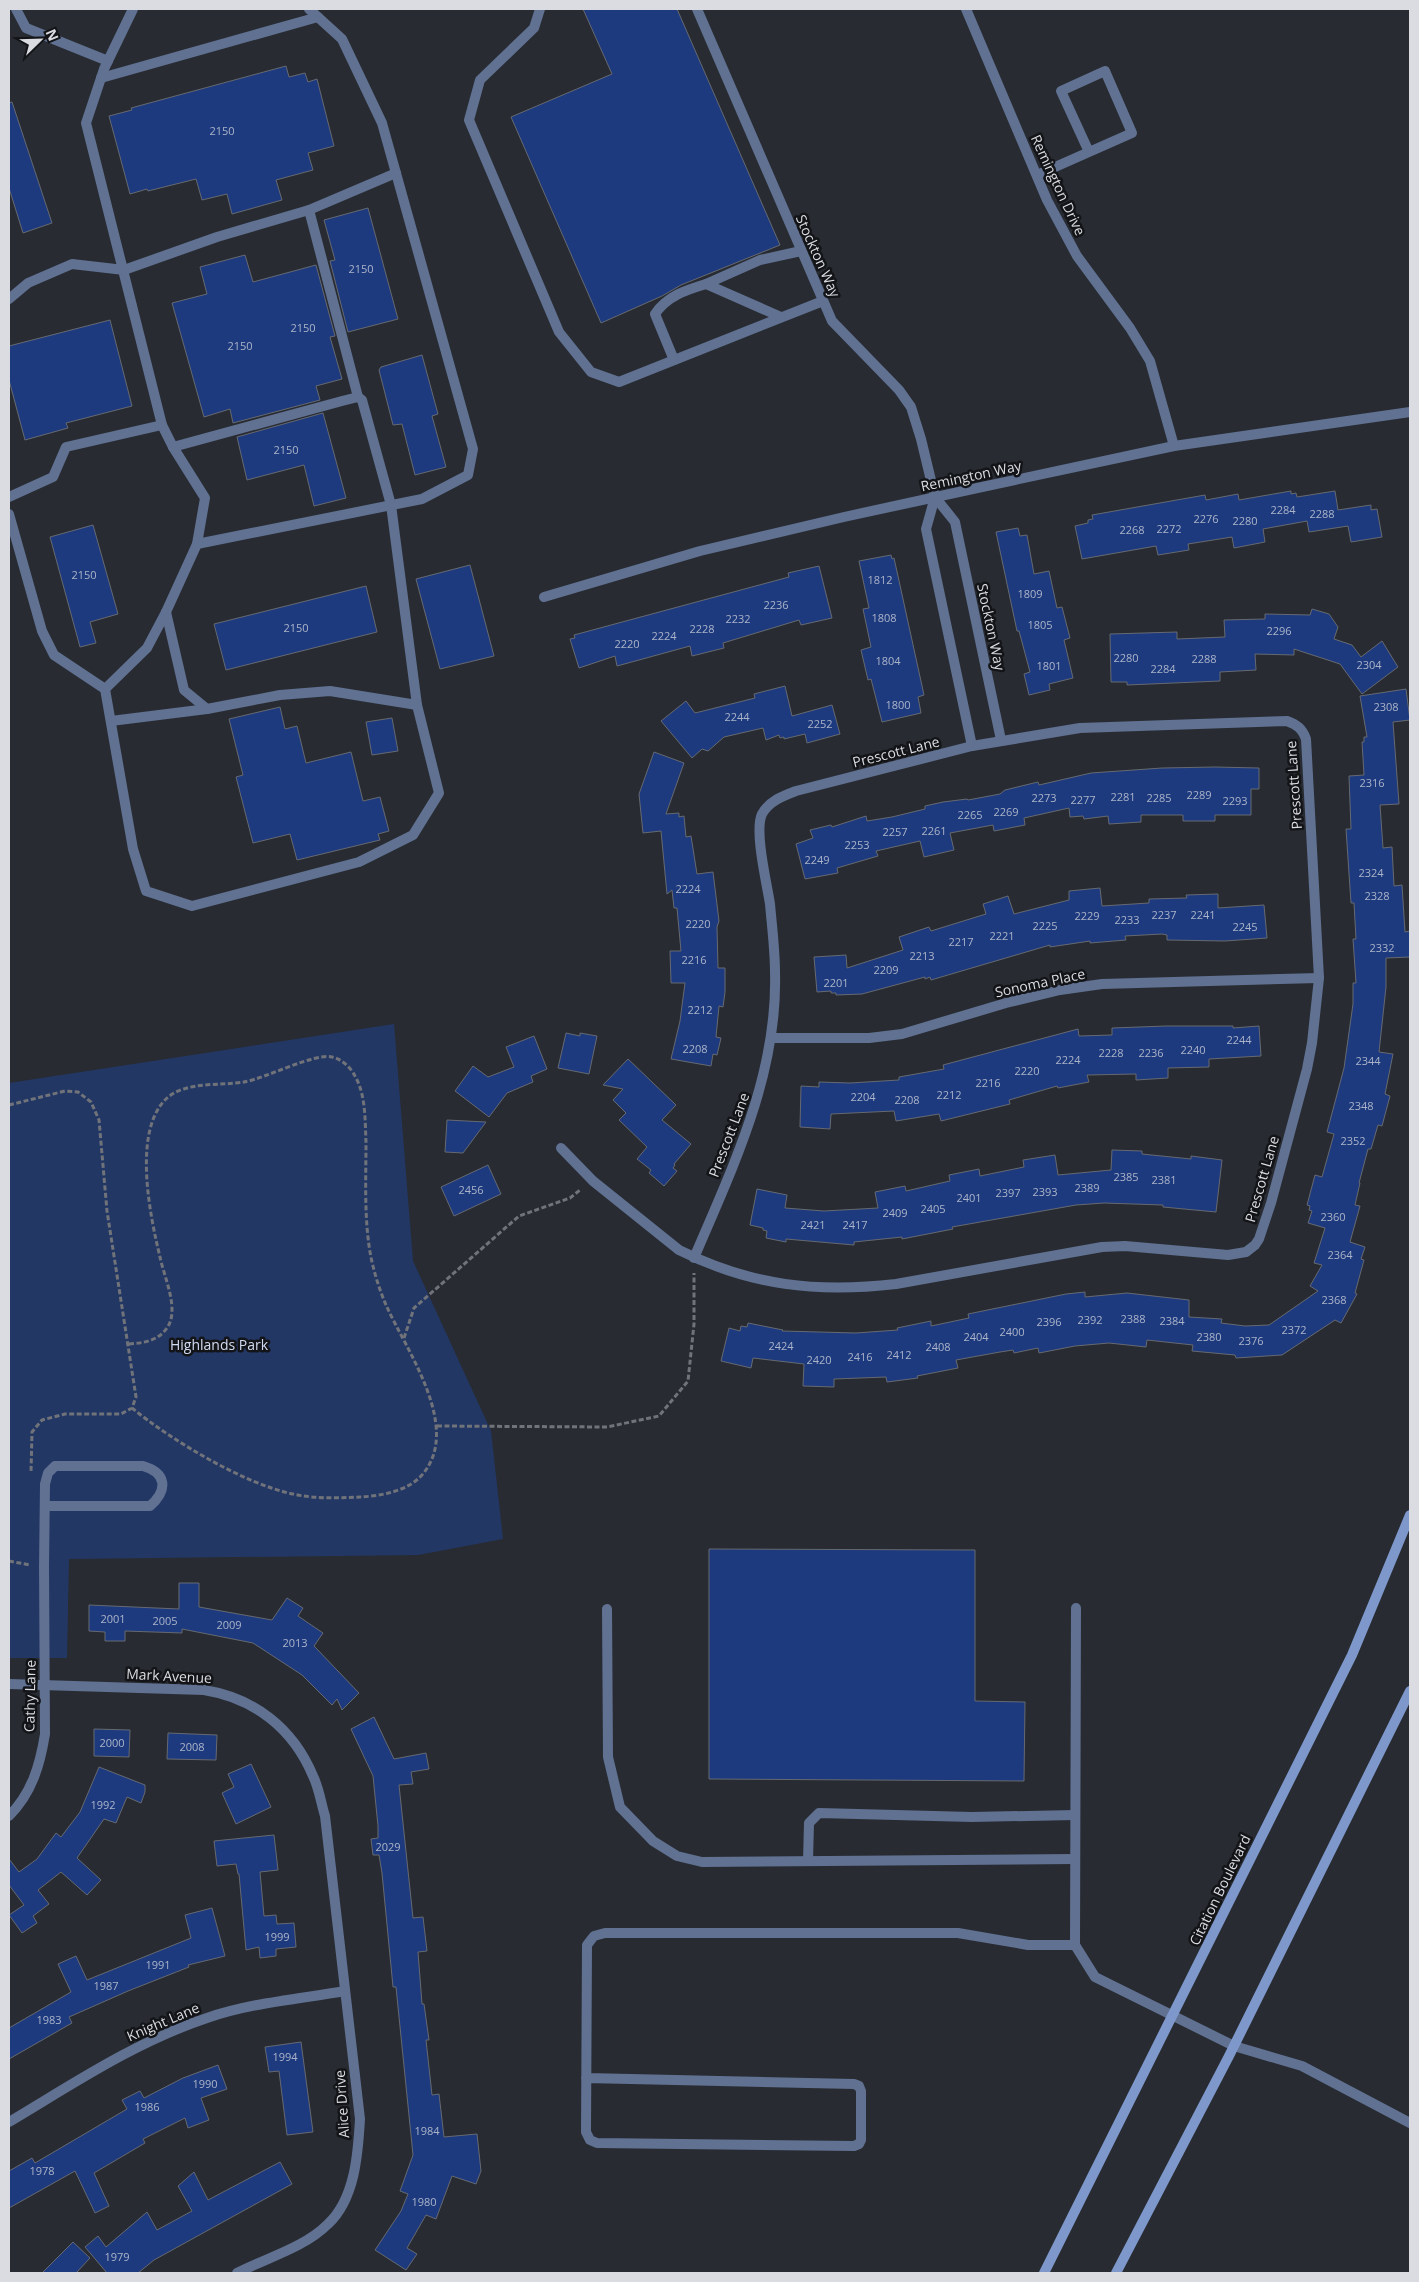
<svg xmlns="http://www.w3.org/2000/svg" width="1419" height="2282" font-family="'Open Sans',sans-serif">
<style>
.green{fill:#233765}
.building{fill:#1e3a7f;stroke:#656971}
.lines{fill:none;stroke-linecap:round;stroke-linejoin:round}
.path{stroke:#707379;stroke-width:3;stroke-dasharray:5 2.5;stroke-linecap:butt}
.service{stroke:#617192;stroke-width:10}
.minor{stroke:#617192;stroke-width:10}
.secondary{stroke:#7f98cc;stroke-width:10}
.labels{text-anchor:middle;stroke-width:5;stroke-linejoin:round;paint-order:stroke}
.number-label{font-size:11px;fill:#abb4c8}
.street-label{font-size:14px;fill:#dadce1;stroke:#131417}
.park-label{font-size:14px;fill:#d2dcf1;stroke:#131417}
</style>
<rect width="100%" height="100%" fill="#282c32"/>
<!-- green -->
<polygon class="green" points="394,1024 413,1261 491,1431 503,1539 418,1555 69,1559 67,1658 9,1658 9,1083"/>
<!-- building -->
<g class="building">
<polygon points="583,9 677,9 780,245 681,285 662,296 601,323 511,117 612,74"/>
<polygon points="286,66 289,77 305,73 308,82 317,79 334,146 308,153 313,170 276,180 282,200 232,214 227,194 202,200 196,179 148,191 147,189 130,194 109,116 132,110 131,108"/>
<polygon points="12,102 52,223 23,233 9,188 9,103"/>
<polygon points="368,208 398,319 348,332 330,261 335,260 324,220"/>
<polygon points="245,255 253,282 316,265 335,336 330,337 342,379 316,386 320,400 233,423 230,409 204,417 172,303 207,294 200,267"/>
<polygon points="110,320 132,406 66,423 68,428 25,440 9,380 9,346"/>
<polygon points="422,355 438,414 432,416 446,467 415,475 402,424 393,425 379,370 381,367"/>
<polygon points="323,413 346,498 314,506 304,465 247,480 237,437"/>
<polygon points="1291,491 1291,494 1296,493 1297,497 1335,491 1338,510 1371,505 1371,510 1377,509 1382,537 1351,542 1348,526 1309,532 1307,521 1263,529 1265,542 1234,548 1232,537 1188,544 1189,550 1158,555 1156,546 1082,559 1075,526 1088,523 1088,520 1093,519 1092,515 1205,495 1206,500 1238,494 1239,500"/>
<polygon points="93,525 118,614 90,622 96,643 80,647 50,537"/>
<polygon points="1018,528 1020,536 1027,535 1034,574 1049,571 1057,608 1062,607 1070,638 1064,640 1073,678 1049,684 1050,690 1029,695 1024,674 1030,672 1019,631 1017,631 996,532"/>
<polygon points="891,555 892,559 894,558 924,695 918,697 921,713 882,722 871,679 868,680 861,650 871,647 863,609 869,608 859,561"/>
<polygon points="470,565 494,656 440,669 416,579"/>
<polygon points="819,566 832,618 801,625 799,620 723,643 724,648 692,656 690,646 617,666 615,656 579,668 570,639 575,638 574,635 789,577 788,573"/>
<polygon points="366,586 377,632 226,670 214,624"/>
<polygon points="1312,609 1329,614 1338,627 1334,639 1352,645 1361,657 1382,641 1398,667 1362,694 1340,664 1294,649 1294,655 1255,654 1256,670 1220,672 1220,681 1127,685 1127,682 1111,682 1110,634 1177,632 1177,639 1225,637 1224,620 1265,619 1265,614 1310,615"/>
<polygon points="785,686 792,716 832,705 840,734 807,743 805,734 784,739 784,737 780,738 779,735 766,740 763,728 724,737 708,751 702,749 692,758 661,721 686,701 695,713 755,698 754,694"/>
<polygon points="1406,689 1410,720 1393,722 1399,804 1380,805 1383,848 1392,847 1394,886 1402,885 1405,932 1410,931 1410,957 1386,958 1386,987 1379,1052 1393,1054 1385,1094 1390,1096 1382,1126 1378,1125 1371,1149 1368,1149 1359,1183 1360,1183 1355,1205 1360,1206 1350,1242 1365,1247 1361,1259 1364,1260 1355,1293 1357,1294 1341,1323 1335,1320 1282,1355 1236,1358 1235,1355 1192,1351 1193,1345 1147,1340 1146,1347 1109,1343 1075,1346 1039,1353 1038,1348 1014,1353 1013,1350 1000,1352 956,1360 958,1368 917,1376 918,1378 887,1382 886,1377 834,1379 834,1387 803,1386 804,1364 753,1358 751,1368 721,1361 729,1328 740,1331 741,1326 747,1327 748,1323 783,1330 782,1331 856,1333 898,1330 897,1328 931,1321 931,1326 969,1318 968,1314 1066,1294 1085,1292 1085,1297 1127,1293 1189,1300 1189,1317 1222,1319 1221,1323 1245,1326 1269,1325 1318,1291 1310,1286 1322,1265 1314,1263 1325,1228 1308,1223 1312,1211 1309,1210 1310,1206 1307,1205 1315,1175 1322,1177 1334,1134 1327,1132 1344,1068 1353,1004 1353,983 1356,983 1353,939 1356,939 1354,903 1351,903 1346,829 1351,829 1349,776 1364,775 1362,742 1364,742 1364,737 1367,737 1360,696"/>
<polygon points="280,707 285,729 297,726 306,763 351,752 363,801 380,797 389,831 378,834 380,840 297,860 290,834 253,843 236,777 243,775 229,719"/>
<polygon points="392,718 398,751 372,755 366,722"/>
<polygon points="654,752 684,763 666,814 679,813 679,817 684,816 686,837 691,836 697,874 713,872 719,921 717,927 718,968 725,968 725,992 723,1007 719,1006 716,1037 721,1038 717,1055 713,1054 711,1066 671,1059 680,1021 685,983 671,983 670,951 681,951 677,908 674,908 672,890 667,894 661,831 643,833 639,794"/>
<polygon points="1215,767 1259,768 1259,789 1251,789 1251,815 1215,815 1215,821 1183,821 1183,815 1141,815 1141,822 1109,824 1108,816 1084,819 1083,816 1070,817 1069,808 1024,818 1025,825 994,831 993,825 950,833 954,850 924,857 920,841 876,851 878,856 837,868 838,873 805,879 796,844 813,838 810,830 831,825 832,827 866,816 867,821 892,817 925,809 925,806 943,802 967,799 968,800 1000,794 1005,790 1038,782 1039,785 1091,773 1162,768"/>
<polygon points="1100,888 1102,906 1149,903 1149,899 1187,898 1186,895 1218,894 1218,908 1264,905 1267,938 1225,941 1167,940 1167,935 1162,934 1125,936 1126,940 1090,943 1090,941 1050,947 1050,945 931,980 930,977 925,979 925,977 862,994 836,995 836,993 831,993 831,991 817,992 814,957 846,955 847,968 903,950 899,937 929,927 931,931 986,914 983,904 1008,896 1014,914 1069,900 1069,891"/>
<polygon points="1166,1026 1233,1026 1233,1028 1259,1026 1261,1056 1209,1059 1209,1067 1168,1068 1168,1078 1136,1080 1136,1074 1087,1075 1089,1082 1058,1088 1057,1086 1009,1100 1010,1104 941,1121 939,1114 896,1121 894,1111 831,1114 830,1129 800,1127 801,1086 819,1087 819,1082 850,1083 899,1080 899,1077 944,1069 943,1065 1078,1029 1079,1036 1112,1035 1112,1028"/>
<polygon points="566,1033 580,1036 580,1033 597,1036 589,1074 558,1068"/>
<polygon points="534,1036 547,1069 531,1076 533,1082 507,1093 489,1117 455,1091 473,1066 488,1077 514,1067 506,1047"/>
<polygon points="628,1059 676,1105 662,1120 691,1144 674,1164 675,1165 673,1168 677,1171 664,1186 649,1173 651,1170 637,1159 647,1147 619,1120 626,1113 613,1100 623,1089 603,1085"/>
<polygon points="447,1120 486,1122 463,1153 445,1152"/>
<polygon points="1112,1150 1142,1151 1142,1154 1191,1159 1191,1156 1222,1160 1216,1212 1163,1207 1163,1205 1104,1203 1076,1205 952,1227 953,1229 902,1239 902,1237 854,1242 854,1245 786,1239 786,1242 766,1238 767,1231 763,1230 763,1228 750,1225 757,1189 787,1195 785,1208 824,1211 878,1208 875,1192 905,1186 906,1191 950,1181 949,1175 979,1169 980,1176 1024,1167 1023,1160 1055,1155 1058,1175 1111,1170"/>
<polygon points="488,1165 501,1194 454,1216 441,1187"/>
<polygon points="709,1549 975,1550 975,1701 1025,1702 1024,1781 709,1779"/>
<polygon points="179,1583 199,1583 199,1607 272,1620 287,1598 303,1608 298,1616 323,1633 314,1646 359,1693 342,1710 337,1699 332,1705 302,1675 253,1643 182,1629 182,1633 125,1631 125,1641 105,1641 105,1632 89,1631 89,1605 179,1609"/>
<polygon points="374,1717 394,1759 426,1753 429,1769 411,1772 413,1784 399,1785 413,1918 423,1917 427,1951 418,1952 422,2004 424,2004 429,2040 426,2040 432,2095 439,2094 444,2137 477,2134 481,2171 476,2184 452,2176 436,2219 426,2215 407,2248 417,2254 406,2270 375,2250 401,2211 408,2194 400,2191 413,2155 396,1987 393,1987 382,1873 379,1855 373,1855 371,1839 378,1838 378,1826 373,1776 351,1729"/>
<polygon points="94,1729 130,1730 129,1757 94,1756"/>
<polygon points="168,1733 217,1735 216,1760 167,1759"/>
<polygon points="251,1764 271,1807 236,1824 222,1793 234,1787 228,1774"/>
<polygon points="99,1767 145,1785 145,1792 141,1803 127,1797 116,1823 104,1819 77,1858 101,1880 87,1895 61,1872 38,1890 49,1904 33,1916 37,1923 22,1933 9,1915 24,1905 9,1885 9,1859 19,1872 37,1859 56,1833 61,1837 80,1812"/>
<polygon points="274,1835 278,1870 260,1872 264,1916 276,1915 277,1924 294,1923 296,1947 276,1949 276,1956 260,1958 259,1947 246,1950 239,1874 238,1874 236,1864 217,1866 214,1841"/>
<polygon points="212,1908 225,1956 188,1965 189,1967 128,1991 69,2017 72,2023 9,2059 9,2028 71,1992 58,1964 76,1956 87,1980 191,1938 185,1915"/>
<polygon points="301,2042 313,2132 287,2135 279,2071 269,2072 265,2047"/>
<polygon points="218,2065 227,2089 201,2098 209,2120 188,2128 185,2118 143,2139 145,2143 94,2173 109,2206 95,2213 75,2171 9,2208 9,2171 32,2158 35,2163 127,2109 122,2100 140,2091 144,2098 183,2078"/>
<polygon points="280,2162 292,2184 154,2260 138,2273 107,2273 85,2247 98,2236 106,2247 147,2212 157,2230 192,2211 178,2186 194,2172 208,2200"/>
<polygon points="73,2242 90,2258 76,2273 42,2273"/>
</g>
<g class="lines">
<!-- path -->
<g class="path">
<polyline points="9,1105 65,1091 78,1092 91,1102 99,1120 107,1211 136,1397 132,1408 121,1414 65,1414 42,1420 32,1432 31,1472"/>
<polyline points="404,1338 414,1308 519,1216 570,1198 580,1190"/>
<path d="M129 1344C143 1343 158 1341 167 1328 180 1310 164 1277 160 1257 150 1216 132 1130 167 1098 186 1081 221 1086 244 1082 267 1078 313 1053 332 1057 342 1059 351 1068 355 1076 366 1095 365 1121 366 1142 366 1178 364 1216 370 1252 373 1269 379 1289 386 1305 406 1350 463 1428 422 1475 408 1491 381 1496 360 1497 338 1498 315 1499 293 1494 244 1484 171 1440 132 1408"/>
<polyline points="437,1426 607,1427 659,1416 688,1381 694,1324 694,1273"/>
<polyline points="9,1561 30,1565"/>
</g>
<!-- service -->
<g class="service">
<polyline points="16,9 26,28 108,61"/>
<polyline points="540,9 534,28 480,80 469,120 559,332 591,372 619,382 823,301"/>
<polyline points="101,78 318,17"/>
<polyline points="1037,175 1132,133 1105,71 1061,91 1089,152"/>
<polyline points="309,210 358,397"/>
<polyline points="706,284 760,260 801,251"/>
<polyline points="9,299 28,283 72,264 124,270 217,237 309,210 396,173"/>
<path d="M674 360 655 314C667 296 686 290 706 284L781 317"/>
<polyline points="9,497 53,477 66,447 162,425"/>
<polyline points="9,514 42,631 54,655 105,689 133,849 146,891 192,906 359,862 413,835 439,793 417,705 391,505 362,400 358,397 342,401 173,447"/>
<polyline points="197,544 422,499 468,475 473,449 382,123 342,39 309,9"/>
<polyline points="166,612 184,690 207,709 280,695 330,691 417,705"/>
<polyline points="105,689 147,648 166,612 197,544 205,498 173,447 162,425 86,123 104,69 133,9"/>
<polyline points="111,721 207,709"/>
<path d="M44 1567 45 1484 48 1473 55 1466H143C167 1473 168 1490 150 1506H45"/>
<polyline points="1076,1608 1075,1945 1095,1977 1234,2046 1302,2066 1410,2123"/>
<polyline points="607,1609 608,1757 620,1807 653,1841 677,1856 702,1862 1075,1859"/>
<polyline points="808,1861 809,1823 819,1813 972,1817 1075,1815"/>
<polyline points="586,2078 854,2084 859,2086 861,2091 861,2140 859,2144 854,2146 597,2143 590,2140 586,2132 587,1945 594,1936 605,1933 958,1933 1028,1945 1075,1945"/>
</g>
<!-- minor -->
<g class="minor">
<polyline points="697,9 832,321 899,390 911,407 921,439 935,497 955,522 1001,740"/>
<polyline points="966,9 1047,200 1077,256 1130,328 1150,361 1174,446"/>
<polyline points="935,497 926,529 972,746"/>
<polyline points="544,597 700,551 844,517 982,487 1174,446 1410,412"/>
<polyline points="771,1038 869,1038 902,1034 1006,1003 1060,990 1102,984 1319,978"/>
<path d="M561 1148 593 1181 679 1250C751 1286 817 1293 896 1284L1102 1247 1125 1246 1228 1255 1246 1252 1255 1245 1259 1239 1271 1203 1307 1069 1312 1043 1319 978 1306 739C1302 728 1297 725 1287 721L1080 728 972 746 796 791C783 796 769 801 762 814 754 831 767 884 770 904 772 927 775 950 775 972 778 1075 733 1166 694 1258"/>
<path d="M9 1684 204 1690C254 1698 293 1728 313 1776 319 1788 321 1803 325 1816L360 2119C358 2154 355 2199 328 2224 304 2248 266 2258 237 2273"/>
<path d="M9 1816C32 1793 40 1765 45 1734L44 1567"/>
<path d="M9 2122C73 2084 135 2042 207 2018 250 2003 299 1999 345 1991"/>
</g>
<!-- secondary -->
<g class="secondary">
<polyline points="1044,2273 1352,1655 1410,1515"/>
<polyline points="1116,2273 1229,2056 1410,1691"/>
</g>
</g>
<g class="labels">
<!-- number labels -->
<g class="number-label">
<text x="222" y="135">2150</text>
<text x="361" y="273">2150</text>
<text x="303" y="332">2150</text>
<text x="240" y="350">2150</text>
<text x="286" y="454">2150</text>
<text x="1283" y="514">2284</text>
<text x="1322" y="518">2288</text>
<text x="1206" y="523">2276</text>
<text x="1245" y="525">2280</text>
<text x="1169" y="533">2272</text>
<text x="1132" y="534">2268</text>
<text x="84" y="579">2150</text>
<text x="880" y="584">1812</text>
<text x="1030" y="598">1809</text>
<text x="776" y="609">2236</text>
<text x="884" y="622">1808</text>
<text x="738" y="623">2232</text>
<text x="1040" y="629">1805</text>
<text x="296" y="632">2150</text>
<text x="702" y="633">2228</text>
<text x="1279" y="635">2296</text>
<text x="664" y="640">2224</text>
<text x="627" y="648">2220</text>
<text x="1126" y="662">2280</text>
<text x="1204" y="663">2288</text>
<text x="888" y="665">1804</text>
<text x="1369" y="669">2304</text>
<text x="1049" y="670">1801</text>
<text x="1163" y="673">2284</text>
<text x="898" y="709">1800</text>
<text x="1386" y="711">2308</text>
<text x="737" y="721">2244</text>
<text x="820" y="728">2252</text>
<text x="1372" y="787">2316</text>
<text x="1199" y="799">2289</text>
<text x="1123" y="801">2281</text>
<text x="1044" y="802">2273</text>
<text x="1159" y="802">2285</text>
<text x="1083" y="804">2277</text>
<text x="1235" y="805">2293</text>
<text x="1006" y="816">2269</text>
<text x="970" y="819">2265</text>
<text x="934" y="835">2261</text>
<text x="895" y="836">2257</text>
<text x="857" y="849">2253</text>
<text x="817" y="864">2249</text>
<text x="1371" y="877">2324</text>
<text x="688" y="893">2224</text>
<text x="1377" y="900">2328</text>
<text x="1164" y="919">2237</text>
<text x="1203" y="919">2241</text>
<text x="1087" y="920">2229</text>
<text x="1127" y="924">2233</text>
<text x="698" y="928">2220</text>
<text x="1045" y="930">2225</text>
<text x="1245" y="931">2245</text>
<text x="1002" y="940">2221</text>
<text x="961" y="946">2217</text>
<text x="1382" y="952">2332</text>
<text x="922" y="960">2213</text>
<text x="694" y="964">2216</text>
<text x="886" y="974">2209</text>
<text x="836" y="987">2201</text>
<text x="700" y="1014">2212</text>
<text x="1239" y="1044">2244</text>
<text x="695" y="1053">2208</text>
<text x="1193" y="1054">2240</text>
<text x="1111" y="1057">2228</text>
<text x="1151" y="1057">2236</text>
<text x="1068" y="1064">2224</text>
<text x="1368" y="1065">2344</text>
<text x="1027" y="1075">2220</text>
<text x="988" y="1087">2216</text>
<text x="949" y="1099">2212</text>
<text x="863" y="1101">2204</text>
<text x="907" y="1104">2208</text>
<text x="1361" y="1110">2348</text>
<text x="1353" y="1145">2352</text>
<text x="1126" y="1181">2385</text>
<text x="1164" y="1184">2381</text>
<text x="1087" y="1192">2389</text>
<text x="471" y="1194">2456</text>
<text x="1045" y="1196">2393</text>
<text x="1008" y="1197">2397</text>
<text x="969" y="1202">2401</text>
<text x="933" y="1213">2405</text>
<text x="895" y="1217">2409</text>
<text x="1333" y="1221">2360</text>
<text x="813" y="1229">2421</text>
<text x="855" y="1229">2417</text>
<text x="1340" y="1259">2364</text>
<text x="1334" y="1304">2368</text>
<text x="1133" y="1323">2388</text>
<text x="1090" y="1324">2392</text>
<text x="1172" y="1325">2384</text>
<text x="1049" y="1326">2396</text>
<text x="1294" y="1334">2372</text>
<text x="1012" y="1336">2400</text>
<text x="976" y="1341">2404</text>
<text x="1209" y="1341">2380</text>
<text x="1251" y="1345">2376</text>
<text x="781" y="1350">2424</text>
<text x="938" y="1351">2408</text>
<text x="899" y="1359">2412</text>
<text x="860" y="1361">2416</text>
<text x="819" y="1364">2420</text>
<text x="113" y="1623">2001</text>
<text x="165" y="1625">2005</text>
<text x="229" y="1629">2009</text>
<text x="295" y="1647">2013</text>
<text x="112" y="1747">2000</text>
<text x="192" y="1751">2008</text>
<text x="103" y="1809">1992</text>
<text x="388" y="1851">2029</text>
<text x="277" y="1941">1999</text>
<text x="158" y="1969">1991</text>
<text x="106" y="1990">1987</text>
<text x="49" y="2024">1983</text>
<text x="285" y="2061">1994</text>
<text x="205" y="2088">1990</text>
<text x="147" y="2111">1986</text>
<text x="427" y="2135">1984</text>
<text x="42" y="2175">1978</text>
<text x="424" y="2206">1980</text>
<text x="117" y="2261">1979</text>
</g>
<!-- street labels -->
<g class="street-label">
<text transform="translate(1058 185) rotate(65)" y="5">Remington Drive</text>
<text transform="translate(818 256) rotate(66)" y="5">Stockton Way</text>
<text transform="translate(971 476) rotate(-12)" y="5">Remington Way</text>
<text transform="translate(991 627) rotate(78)" y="5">Stockton Way</text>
<text transform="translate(896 752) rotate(-14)" y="5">Prescott Lane</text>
<text transform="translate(1294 785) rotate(-94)" y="5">Prescott Lane</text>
<text transform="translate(1040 983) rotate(-12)" y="5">Sonoma Place</text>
<text transform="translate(729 1135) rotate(-69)" y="5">Prescott Lane</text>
<text transform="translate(1262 1179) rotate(-74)" y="5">Prescott Lane</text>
<text transform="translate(169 1676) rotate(3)" y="5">Mark Avenue</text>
<text transform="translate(30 1696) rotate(-89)" y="5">Cathy Lane</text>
<text transform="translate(1220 1890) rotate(-64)" y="5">Citation Boulevard</text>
<text transform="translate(163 2022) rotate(-23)" y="5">Knight Lane</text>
<text transform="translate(342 2104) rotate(-94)" y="5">Alice Drive</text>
</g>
<!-- park labels -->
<g class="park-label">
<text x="219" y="1350">Highlands Park</text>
</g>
</g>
<!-- border -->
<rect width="1419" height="2282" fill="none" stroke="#dadce1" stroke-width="20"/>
<!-- north arrow -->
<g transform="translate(40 40) rotate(67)" stroke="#131417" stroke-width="4" paint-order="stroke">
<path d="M0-4L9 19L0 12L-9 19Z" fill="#dadce1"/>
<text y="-8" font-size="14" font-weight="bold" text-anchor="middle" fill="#dadce1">N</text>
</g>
</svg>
